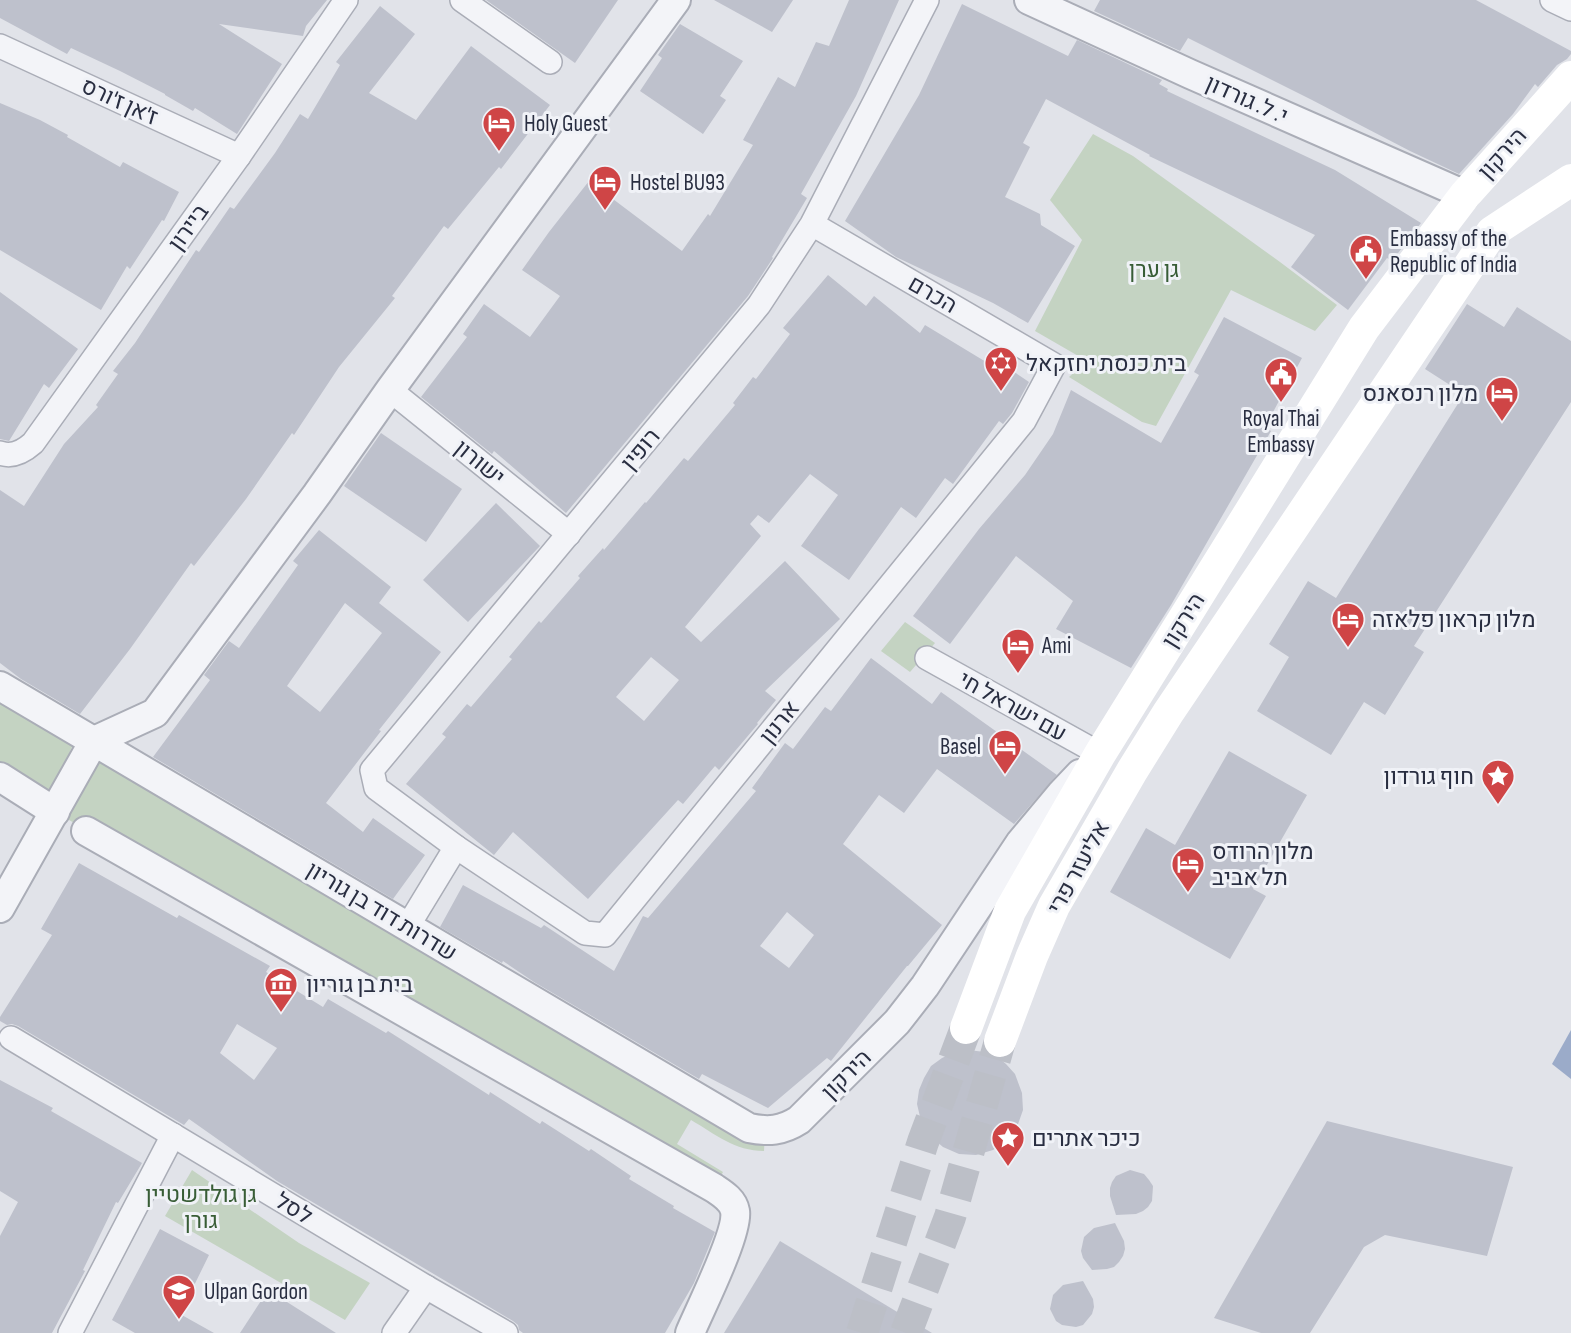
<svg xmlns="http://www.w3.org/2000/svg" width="1571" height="1333" font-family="'Sofia Sans Condensed',Heebo,sans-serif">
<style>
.green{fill:#c4d3c2}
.water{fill:#9babc9}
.building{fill:#bec1cc;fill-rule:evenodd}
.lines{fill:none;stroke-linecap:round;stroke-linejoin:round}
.secondary-tunnel{stroke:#bcbfc7;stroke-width:32;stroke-dasharray:32 16;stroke-linecap:butt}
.minor-casing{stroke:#aaadb7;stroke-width:26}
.tertiary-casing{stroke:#aaadb7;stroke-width:32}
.minor{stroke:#f3f4f8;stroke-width:23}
.tertiary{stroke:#f3f4f8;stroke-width:28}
.secondary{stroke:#fff;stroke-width:32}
.labels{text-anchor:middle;stroke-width:6;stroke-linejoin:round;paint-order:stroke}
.street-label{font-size:23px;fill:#292e41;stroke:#f0f2f7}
.poi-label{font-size:23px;fill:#292e41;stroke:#f0f2f7;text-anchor:start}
.park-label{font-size:23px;fill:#385d36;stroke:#f0f2f7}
</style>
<rect width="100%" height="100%" fill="#e1e3e9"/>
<!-- green -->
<g class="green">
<polygon points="1093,134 1133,156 1280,262 1337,305 1315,331 1231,290 1156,426 1142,422 1069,377 1087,361 1035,331 1082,240 1050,200"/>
<polygon points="905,622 935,643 910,672 881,651"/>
<path d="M0 694 75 740 68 756 56 809 94 756 765 1131 764 1151C735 1151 715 1134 691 1120L677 1144 723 1172 714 1188 55 812 0 778Z"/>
<polygon points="192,1170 299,1243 370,1283 345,1320 165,1216"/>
</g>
<!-- water -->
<polygon class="water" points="1571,1030 1571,1079 1552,1064"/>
<!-- building -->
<g class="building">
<polygon points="0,0 327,0 306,26 303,36 219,24 282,64 237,134 195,108 193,111 165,95 165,94 120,71 71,48 67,54 0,18"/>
<polygon points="486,0 618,0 575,63"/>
<polygon points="714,0 793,0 772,32"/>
<polygon points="849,0 899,0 856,96 801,194 807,198 772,257 773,258 748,296 566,513 494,451 492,454 421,397 467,337 463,334 484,304 530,337 560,296 522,270 549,232 589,181 682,251 708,214 710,216 753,145 743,140 778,77 795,87 816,42 829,46"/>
<polygon points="1100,0 1476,0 1571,51 1571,54 1567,59 1557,65 1538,87 1535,84 1513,114 1459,174 1410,151 1312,100 1188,38 1180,51 1094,11"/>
<polygon points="962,4 1068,56 1077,40 1162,80 1159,84 1168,89 1167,91 1335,170 1421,223 1392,261 1387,258 1348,310 1291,267 1315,235 1149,156 1150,155 1046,99 1023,143 1030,147 1005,197 1040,214 1041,225 1075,246 1028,323 993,303 896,257 845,221 919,95"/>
<polygon points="380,6 415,34 369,93 416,120 471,46 550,105 501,169 499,167 448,229 444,226 392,296 395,298 339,367 294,435 292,433 246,499 194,566 191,563 130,649 80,714 21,679 0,663 0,490 24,506 64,444 98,407 96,405 118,374 113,371 135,343 196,250 199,252 230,207 234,209 275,153 300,114 308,119 340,65 336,62"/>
<polygon points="680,24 743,61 720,96 726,100 703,134 640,91 662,58 658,55"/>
<polygon points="0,103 40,120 68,135 67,137 120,167 123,162 179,192 164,221 162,220 130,269 127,266 101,310 0,250"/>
<path d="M828 275 866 306 874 296 920 333 925 325 991 365 995 359 1029 382 1012 413 1003 424 999 421 953 484 945 478 916 518 901 507 849 580 801 546 838 495 810 474 769 523 758 515 750 524 761 536 685 627 701 642 785 561 840 619 765 691 776 700 757 723 758 724 719 770 715 766 683 804 678 800 588 899 513 832 494 855 406 784 446 737 442 734 467 704 471 707 512 659 509 657 539 621 541 623 580 578 578 576 603 548 604 550 645 502 646 503 684 458 688 461 735 405 733 403 753 377 756 379 790 334 783 328ZM651 657 679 680 644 721 616 697Z"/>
<polygon points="0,292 78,349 49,388 44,384 9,441 0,439"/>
<polygon points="1467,304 1504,327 1517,307 1571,341 1571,402 1414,646 1424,652 1385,715 1364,702 1331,755 1257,711 1289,657 1269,644 1308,581 1336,598 1464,394 1425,369"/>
<polygon points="1224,317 1302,358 1265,427 1271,431 1171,605 1131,668 1056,629 1073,601 1016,556 950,644 913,616 979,529 1025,475 1053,434 1071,390 1161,443 1199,375 1194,372"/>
<polygon points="381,433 462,489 426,542 344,486"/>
<polygon points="496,503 540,546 468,622 423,580"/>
<path d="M319 530 391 587 379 603 441 652 379 730 381 731 326 803 363 832 373 818 425 855 393 899 153 757 210 680 204 675 229 641 239 648 298 565 293 561ZM345 603 382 633 320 712 287 686Z"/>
<path d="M871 658 932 704 941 692 1057 775 1014 824 937 769 904 813 879 795 843 844 942 925 908 966H907L831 1061 827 1058 768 1108 702 1074 699 1079 534 982 503 961 502 963 440 927 463 885 541 928 544 925 614 971 643 916 648 918 756 791 752 788 785 743 793 749 825 707 831 711ZM787 912 814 935 789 968 760 946Z"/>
<polygon points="1229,751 1307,795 1253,889 1266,896 1230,959 1110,892 1146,828 1175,845"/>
<path d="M79 863 177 918 179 915 270 966 266 972 323 1007 328 999 386 1033 388 1031 489 1095 490 1092 540 1124 542 1121 589 1151 591 1149 631 1176 629 1179 674 1206 673 1208 715 1232 694 1283 665 1333H523L519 1330 518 1325 513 1321 277 1181 189 1119 184 1125 18 1026 12 1024 7 1025 0 1021V1017L52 935 41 929ZM237 1024 277 1048 254 1080 220 1053Z"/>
<polygon points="968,1050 985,1052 993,1058 1000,1059 1006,1064 1015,1074 1022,1093 1023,1110 1017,1127 1007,1140 993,1150 976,1155 959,1154 943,1147 930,1136 921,1121 917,1104 919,1090 924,1078 931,1066 942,1058 955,1052"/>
<polygon points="0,1080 53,1108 51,1111 142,1163 118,1203 116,1202 83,1270 85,1271 52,1333 0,1333 0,1236 18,1202 0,1191"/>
<polygon points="1327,1121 1513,1167 1487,1256 1385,1235 1364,1247 1310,1333 1261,1333 1214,1318"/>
<polygon points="1130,1170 1144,1174 1149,1180 1153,1186 1152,1201 1148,1207 1143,1211 1136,1214 1116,1215 1110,1196 1110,1188 1112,1182 1116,1176"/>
<polygon points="1115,1223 1124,1241 1125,1249 1123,1256 1119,1262 1114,1267 1107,1269 1092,1270 1083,1258 1081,1251 1084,1237 1094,1228"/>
<polygon points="160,1229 209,1255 180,1314 214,1333 135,1333 112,1320"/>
<polygon points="780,1241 932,1333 724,1333"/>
<polygon points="1083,1281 1093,1299 1094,1307 1092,1314 1083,1325 1076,1327 1062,1325 1056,1321 1050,1309 1053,1295 1063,1285"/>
<polygon points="268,1290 336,1333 240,1333"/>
</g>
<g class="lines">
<!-- secondary-tunnel -->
<g class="secondary-tunnel">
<polyline points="862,1333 923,1142 966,1028"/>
<polyline points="906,1333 950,1217 1000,1041"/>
</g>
<defs>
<g id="minor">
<polyline points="462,0 550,62"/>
<polyline points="1552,0 1571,9"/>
<polyline points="0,46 239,156"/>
<polyline points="812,224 1054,365 1024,421 605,935 585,933 456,847 376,788 372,770 759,305 812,224 927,0"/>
<polyline points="390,390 569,534"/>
<path d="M0 453C13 458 24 451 33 443L239 156 346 0"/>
<polyline points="927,658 1100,754"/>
<polyline points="408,926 456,847"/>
<polyline points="11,1038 426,1287 506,1333"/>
<polyline points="70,1333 173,1135"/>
<polyline points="394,1333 426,1287"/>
</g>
<g id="tertiary">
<polyline points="1029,0 1190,74 1465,195"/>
<path d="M0 686 749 1128C768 1132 782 1131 799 1120L897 1022 925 986 1020 843 1061 794 1080 774"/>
<polyline points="0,777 55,812"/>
<path d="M86 831 714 1188C723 1194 733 1200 735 1211 739 1232 699 1311 690 1333"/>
<polyline points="0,908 94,741 155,713 317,494 390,390 676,0"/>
</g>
</defs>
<!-- minor casing -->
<use href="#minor" class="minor-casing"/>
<!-- tertiary casing -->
<use href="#tertiary" class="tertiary-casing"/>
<!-- minor -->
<use href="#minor" class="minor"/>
<!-- tertiary -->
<use href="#tertiary" class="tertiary"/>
<!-- secondary -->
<g class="secondary">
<polyline points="966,1028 1010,911 1100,754 1364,328 1465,195 1571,77"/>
<polyline points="1000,1041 1032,956 1054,906 1132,771 1168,713 1492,232 1571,180"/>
</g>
</g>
<!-- icons -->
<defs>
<symbol id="hotel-pin" viewBox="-11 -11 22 30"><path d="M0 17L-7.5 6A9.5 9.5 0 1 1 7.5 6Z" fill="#cf4546" stroke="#f0f2f7"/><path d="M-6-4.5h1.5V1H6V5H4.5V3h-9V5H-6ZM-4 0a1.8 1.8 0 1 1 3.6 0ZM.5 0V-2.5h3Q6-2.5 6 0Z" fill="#fff"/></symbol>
<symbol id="civic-pin" viewBox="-11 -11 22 30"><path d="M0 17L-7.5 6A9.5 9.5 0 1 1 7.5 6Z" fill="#cf4546" stroke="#f0f2f7"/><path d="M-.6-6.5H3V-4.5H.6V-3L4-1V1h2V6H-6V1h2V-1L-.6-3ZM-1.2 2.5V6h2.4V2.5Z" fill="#fff"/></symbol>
<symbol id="synagogue-pin" viewBox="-11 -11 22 30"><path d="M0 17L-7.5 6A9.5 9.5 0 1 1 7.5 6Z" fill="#cf4546" stroke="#f0f2f7"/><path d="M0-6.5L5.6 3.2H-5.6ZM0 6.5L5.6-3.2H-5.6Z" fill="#fff"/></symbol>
<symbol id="sight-pin" viewBox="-11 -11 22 30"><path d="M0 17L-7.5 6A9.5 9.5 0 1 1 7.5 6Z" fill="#cf4546" stroke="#f0f2f7"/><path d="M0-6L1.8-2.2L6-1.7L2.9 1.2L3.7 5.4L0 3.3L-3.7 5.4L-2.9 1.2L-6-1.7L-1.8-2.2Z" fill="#fff"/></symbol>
<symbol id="museum-pin" viewBox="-11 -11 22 30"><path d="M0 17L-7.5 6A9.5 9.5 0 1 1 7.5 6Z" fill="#cf4546" stroke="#f0f2f7"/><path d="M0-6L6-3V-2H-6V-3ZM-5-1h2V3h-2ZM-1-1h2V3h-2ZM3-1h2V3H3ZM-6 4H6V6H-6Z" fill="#fff"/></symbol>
<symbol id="school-pin" viewBox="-11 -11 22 30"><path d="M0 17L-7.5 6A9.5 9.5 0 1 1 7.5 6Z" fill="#cf4546" stroke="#f0f2f7"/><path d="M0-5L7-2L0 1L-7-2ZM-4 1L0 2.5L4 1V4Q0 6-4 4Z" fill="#fff"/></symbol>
</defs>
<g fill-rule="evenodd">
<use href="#hotel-pin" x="480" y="104" width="38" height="52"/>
<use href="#hotel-pin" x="586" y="163" width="38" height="52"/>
<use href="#civic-pin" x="1347" y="232" width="38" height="52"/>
<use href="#synagogue-pin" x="982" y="344" width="38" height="52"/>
<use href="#civic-pin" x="1262" y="355" width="38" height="52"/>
<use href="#hotel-pin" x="1483" y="374" width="38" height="52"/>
<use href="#hotel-pin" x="1329" y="600" width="38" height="52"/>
<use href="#hotel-pin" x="999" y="626" width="38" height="52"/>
<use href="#hotel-pin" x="986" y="727" width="38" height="52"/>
<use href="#sight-pin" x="1479" y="757" width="38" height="52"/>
<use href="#hotel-pin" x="1169" y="845" width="38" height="52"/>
<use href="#museum-pin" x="262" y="965" width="38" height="52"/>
<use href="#sight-pin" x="989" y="1119" width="38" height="52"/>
<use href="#school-pin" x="160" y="1272" width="38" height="52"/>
</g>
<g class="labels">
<!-- street labels -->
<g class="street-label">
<text transform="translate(1247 99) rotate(24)" y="8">י. ל. גורדון</text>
<text transform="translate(120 101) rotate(25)" y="8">ז'אן ז'ורס</text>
<text transform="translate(1502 153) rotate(-48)" y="8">הירקון</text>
<text transform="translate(188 227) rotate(-54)" y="8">ביירון</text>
<text transform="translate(933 294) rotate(30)" y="8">הכרם</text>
<text transform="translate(640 449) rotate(-50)" y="8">רופין</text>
<text transform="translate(480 462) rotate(39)" y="8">ישורון</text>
<text transform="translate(1183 620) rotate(-58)" y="8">הירקון</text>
<text transform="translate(1013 706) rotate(29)" y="8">עם ישראל חי</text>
<text transform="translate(779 722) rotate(-51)" y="8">ארנון</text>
<text transform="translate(1078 867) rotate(-61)" y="8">אליעזר פרי</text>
<text transform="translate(382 911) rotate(31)" y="8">שדרות דוד בן גוריון</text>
<text transform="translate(846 1074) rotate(-45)" y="8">הירקון</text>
<text transform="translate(294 1208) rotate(31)" y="8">לסל</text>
</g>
<!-- poi labels -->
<g class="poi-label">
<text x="524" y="131">Holy Guest</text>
<text x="630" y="190">Hostel BU93</text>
<text x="1390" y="246">Embassy of the<tspan x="1390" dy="26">Republic of India</tspan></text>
<text x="1026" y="371">בית כנסת יחזקאל</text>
<text x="1478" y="401" text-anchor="end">מלון רנסאנס</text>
<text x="1281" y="426" text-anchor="middle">Royal Thai<tspan x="1281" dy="26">Embassy</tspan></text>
<text x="1372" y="627">מלון קראון פלאזה</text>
<text x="1042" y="653">Ami</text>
<text x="981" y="754" text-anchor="end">Basel</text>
<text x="1474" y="784" text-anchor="end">חוף גורדון</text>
<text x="1212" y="859">מלון הרודס<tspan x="1212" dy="26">תל אביב</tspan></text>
<text x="306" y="992">בית בן גוריון</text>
<text x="1032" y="1146">כיכר אתרים</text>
<text x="204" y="1299">Ulpan Gordon</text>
</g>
<!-- park labels -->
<g class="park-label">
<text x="1154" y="277">גן ערן</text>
<text x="201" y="1202">גן גולדשטיין<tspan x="201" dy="26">גורן</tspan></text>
</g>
</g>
</svg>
